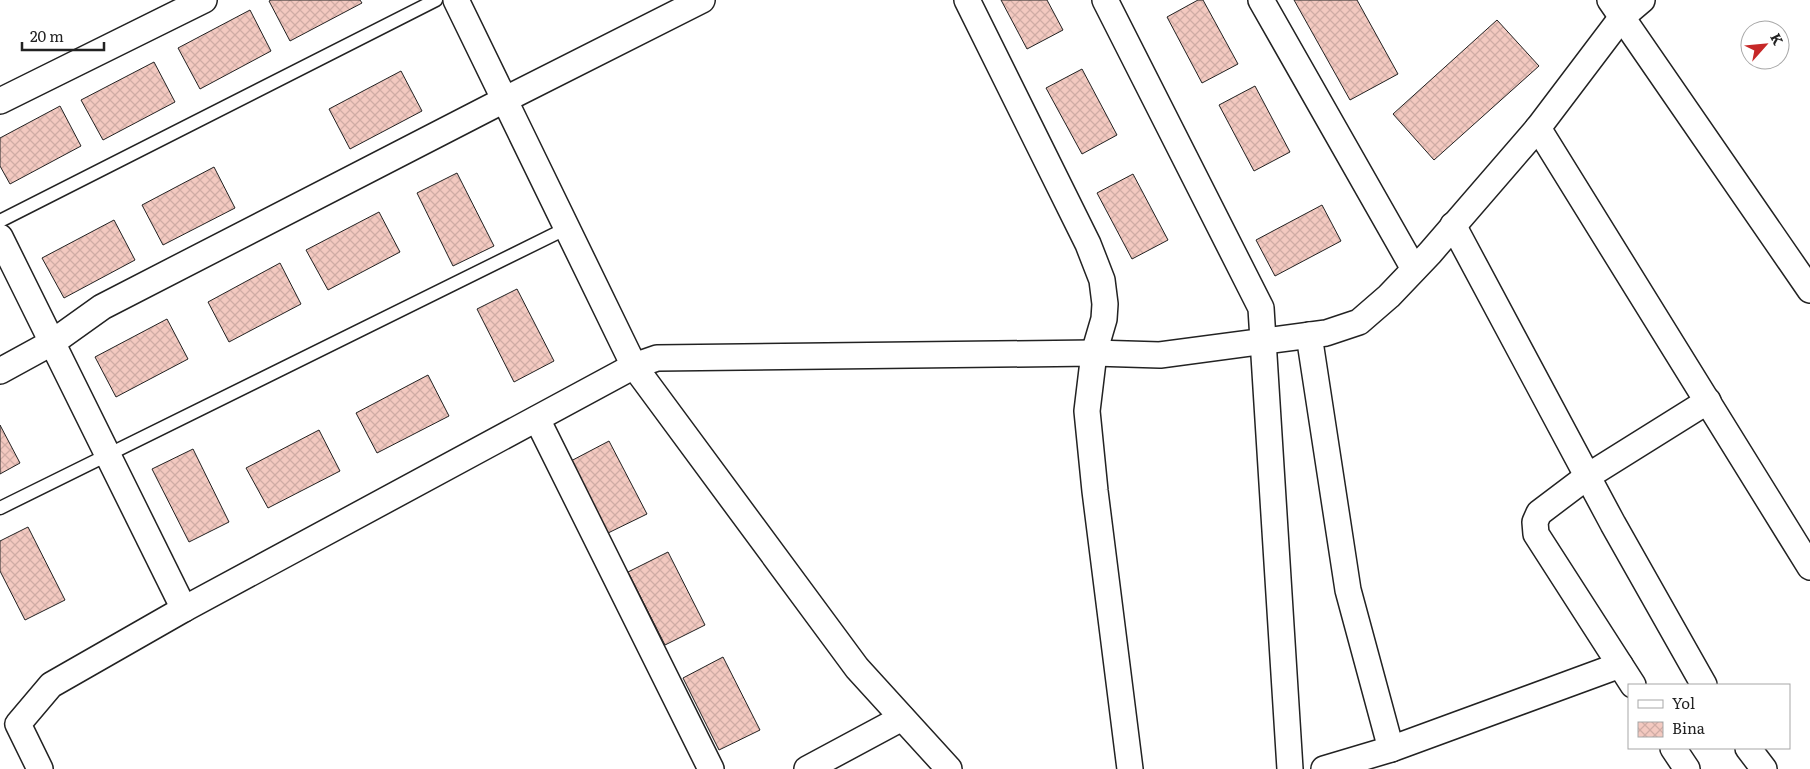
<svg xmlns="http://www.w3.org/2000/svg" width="1810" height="769" font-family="Literata,serif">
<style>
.building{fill:url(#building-cross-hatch);stroke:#222}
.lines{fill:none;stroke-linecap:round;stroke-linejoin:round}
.service-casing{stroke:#222;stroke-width:15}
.minor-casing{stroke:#222;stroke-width:28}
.service{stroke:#fff;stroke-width:12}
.minor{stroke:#fff;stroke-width:25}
</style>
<defs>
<pattern id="building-cross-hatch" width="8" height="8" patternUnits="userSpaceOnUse" patternTransform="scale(1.25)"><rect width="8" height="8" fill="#f3c9c0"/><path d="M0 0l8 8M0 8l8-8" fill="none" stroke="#d0aca5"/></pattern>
</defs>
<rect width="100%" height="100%" fill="#fff"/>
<!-- building -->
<g class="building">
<polygon points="271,0 360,0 362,3 290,41 269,1"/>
<polygon points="1001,0 1047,0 1063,30 1027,49"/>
<polygon points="1198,0 1203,0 1238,64 1202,83 1167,17"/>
<polygon points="1294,0 1357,0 1398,74 1350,100"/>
<polygon points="250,10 271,51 200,89 178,48"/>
<polygon points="1497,20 1539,66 1434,160 1393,114"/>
<polygon points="154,62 175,102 103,140 81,100"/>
<polygon points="1082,69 1117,135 1082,154 1046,88"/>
<polygon points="401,71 422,111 350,149 329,109"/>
<polygon points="1255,86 1290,152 1254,171 1219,105"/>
<polygon points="60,106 81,146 10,184 0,166 0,138"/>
<polygon points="214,167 235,208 163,245 142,205"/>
<polygon points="457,173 494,246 453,266 417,193"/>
<polygon points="1133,174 1168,240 1132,259 1097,193"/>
<polygon points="1322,205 1341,241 1275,276 1256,240"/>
<polygon points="379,212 400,252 328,290 306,250"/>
<polygon points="114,220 135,260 64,298 42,258"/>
<polygon points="280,263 301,304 229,342 208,302"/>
<polygon points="517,289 554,361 514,382 477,309"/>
<polygon points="167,319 188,359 116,397 95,357"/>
<polygon points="428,375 449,416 377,453 356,413"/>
<polygon points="0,425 20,463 0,474"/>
<polygon points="319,430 340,471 268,508 246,468"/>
<polygon points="609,441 647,514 606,534 569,462"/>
<polygon points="193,449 229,522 189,542 152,469"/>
<polygon points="28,527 65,600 25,620 0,571 0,541"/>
<polygon points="668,552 705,625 665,645 628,572"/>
<polygon points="723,657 760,730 719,750 683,678"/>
</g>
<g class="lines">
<defs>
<g id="service">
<polyline points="0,221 436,0"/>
<polyline points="0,508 567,228"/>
</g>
<g id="minor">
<polyline points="456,0 634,366 857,668 949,769"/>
<polyline points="967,0 1088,244 1102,280 1105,304 1104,319 1094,353 1087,411 1095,491 1130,769"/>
<polyline points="1105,0 1261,308 1290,769"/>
<polyline points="1261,0 1414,269"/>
<polyline points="1610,0 1810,290"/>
<polyline points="0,101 204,0"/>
<polyline points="1538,128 1810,567"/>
<polyline points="1453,225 1613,524 1704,685"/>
<polyline points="0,237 184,609"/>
<polyline points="1309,335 1348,590 1391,749"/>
<polyline points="0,371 53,342 102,307 504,100 702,0"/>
<polyline points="537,419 711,769"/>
<polyline points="1633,685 1536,534 1535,522 1539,513 1588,476 1708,401"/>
<polyline points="1673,748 1687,769"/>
<polyline points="1748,748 1764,769"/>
<polyline points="40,769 18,724 51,685 184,609 634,366 657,358 1094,353 1160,355 1326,333 1359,322 1389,296 1430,253 1538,128 1622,17 1642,0"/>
<polyline points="807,769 902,718"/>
<polyline points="1324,769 1391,749 1620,665"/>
</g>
</defs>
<!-- service casing -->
<use href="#service" class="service-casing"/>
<!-- minor casing -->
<use href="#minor" class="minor-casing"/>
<!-- service -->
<use href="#service" class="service"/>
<!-- minor -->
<use href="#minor" class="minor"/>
</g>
<!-- legend -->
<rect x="1628" y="684" width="162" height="65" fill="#ffffff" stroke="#a7a7a7"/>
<rect x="1638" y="700" width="25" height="8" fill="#ffffff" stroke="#a7a7a7"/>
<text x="1672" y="709" font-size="15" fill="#222222">Yol</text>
<rect x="1638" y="722" width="25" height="15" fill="url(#building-cross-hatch)" stroke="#a7a7a7"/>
<text x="1672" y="734" font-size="15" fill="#222222">Bina</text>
<!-- north arrow -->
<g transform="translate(1765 45) rotate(63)"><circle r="24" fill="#ffffff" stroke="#a7a7a7"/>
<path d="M0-4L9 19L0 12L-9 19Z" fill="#c62828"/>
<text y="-8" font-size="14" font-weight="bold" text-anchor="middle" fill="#222222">K</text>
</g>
<!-- scale -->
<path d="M22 42v8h82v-8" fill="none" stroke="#222222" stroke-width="2.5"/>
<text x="30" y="42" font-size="15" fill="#222222" stroke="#ffffff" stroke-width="4" paint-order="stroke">20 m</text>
</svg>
